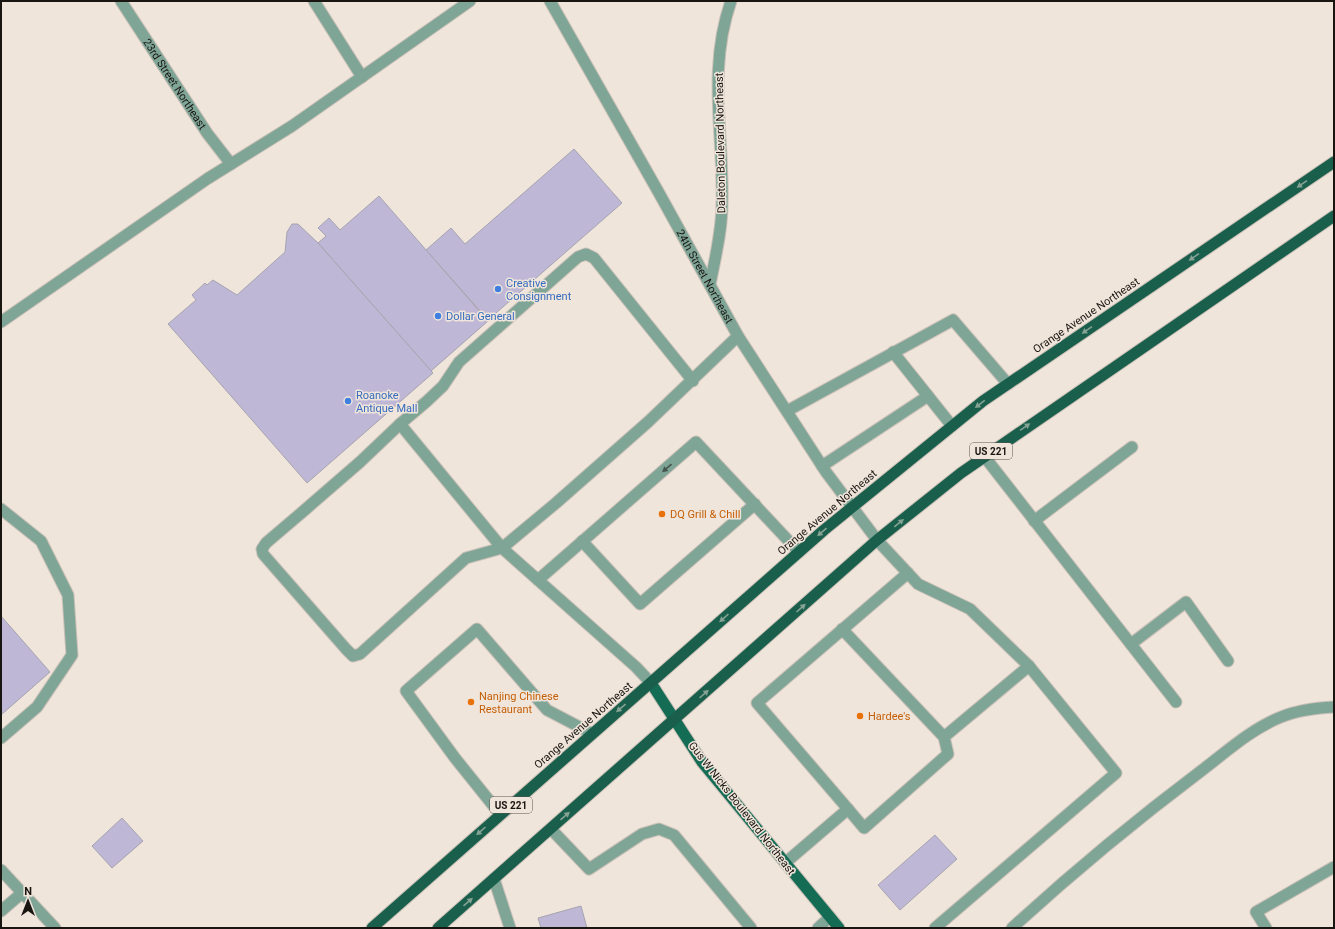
<svg xmlns="http://www.w3.org/2000/svg" width="1335" height="929" font-family="Roboto,sans-serif">
<style>
.building{fill:#beb7d6;stroke:#a6a4b0}
.lines{fill:none;stroke-linecap:round;stroke-linejoin:round}
.service-casing{stroke:#c9c0b7;stroke-width:13}
.minor-casing{stroke:#c9c0b7;stroke-width:13}
.primary-casing{stroke:#c9c0b7;stroke-width:13}
.trunk-casing{stroke:#c9c0b7;stroke-width:13}
.service{stroke:#7fa597;stroke-width:11}
.minor{stroke:#7fa597;stroke-width:11}
.primary{stroke:#156c55;stroke-width:11}
.trunk{stroke:#1a5f4c;stroke-width:11}
.oneway{fill:#85a294}
.oneway2{fill:#47564d}
.shop-dot{fill:#3f7fe0;stroke:#f0e5db;stroke-width:1.5}
.food-dot{fill:#e8710a;stroke:#f0e5db;stroke-width:1.5}
.labels{text-anchor:middle;stroke-width:3;stroke-linejoin:round;paint-order:stroke}
.shield{fill:#f0e5db;stroke:#5a534e;stroke-width:1}
.shield-label{font-size:10px;font-weight:bold;fill:#191511}
.street-label{font-size:11px;fill:#191511;stroke:#f0e5db}
.shop-label{font-size:11px;fill:#366cbe;stroke:#f0e5db;text-anchor:start}
.food-label{font-size:11px;fill:#c56008;stroke:#f0e5db;text-anchor:start}
</style>
<rect width="100%" height="100%" fill="#f0e5db"/>
<!-- building -->
<g class="building">
<polygon points="574,149 622,203 488,320 426,250 451,228 465,244"/>
<polygon points="379,196 488,321 431,371 318,243 326,236 318,228 329,218 340,230"/>
<polygon points="292,224 298,224 318,243 433,373 307,483 168,324 196,300 192,295 205,283 207,285 213,280 237,295 285,252 287,232"/>
<polygon points="1,616 50,672 1,715"/>
<polygon points="122,818 143,841 112,868 92,846"/>
<polygon points="935,835 957,859 900,910 878,885"/>
<polygon points="581,906 587,928 541,928 538,918"/>
</g>
<g class="lines">
<defs>
<g id="service">
<polyline points="314,1 362,77"/>
<polyline points="1,322 207,179 292,126 470,1"/>
<polyline points="893,352 952,426"/>
<polyline points="693,381 594,258 586,254 578,257 459,362 443,386 426,402 400,424 360,462 307,508 266,543 262,549 263,554 346,649 353,656 360,654 466,558 502,548 556,503 648,422 738,336"/>
<polyline points="787,411 953,320 1008,384"/>
<polyline points="400,424 502,548 636,667 651,683"/>
<polyline points="984,456 1176,702"/>
<polyline points="822,466 928,396"/>
<polyline points="1,509 41,541 68,595 72,655 37,707 1,738"/>
<polyline points="1034,521 1132,447"/>
<polyline points="877,540 918,584 970,609 1029,666 1116,773 935,928"/>
<polyline points="582,541 640,604 755,504"/>
<polyline points="538,580 696,442 799,552"/>
<polyline points="842,629 944,737 948,754 864,828 848,809"/>
<polyline points="1131,644 1186,602 1228,661"/>
<polyline points="944,737 1029,666"/>
<polyline points="500,814 455,758 406,691 477,629 547,710 591,733"/>
<polyline points="551,829 589,869 642,834 659,829 674,835 751,928"/>
<polyline points="785,863 848,809 757,703 908,573"/>
<polyline points="494,879 510,928"/>
<polyline points="818,928 830,917"/>
<path d="M1012 928C1072 873 1136 820 1201 771 1226 752 1251 729 1281 717 1298 710 1316 708 1334 707"/>
<polyline points="1266,928 1256,912 1334,867"/>
</g>
<g id="minor">
<path id="s1" d="M121 1 207 133 231 164"/>
<path id="s2" d="M550 1 659 193 738 336 826 472 877 540"/>
<path d="M710 285C715 258 722 231 722 204 724 134 707 70 731 1"/>
<polyline points="1,870 55,928"/>
<polyline points="1,911 22,893"/>
</g>
<polyline id="primary" points="651,683 702,762 839,928"/>
<g id="trunk">
<polyline points="372,928 824,530 983,401 1334,162"/>
<polyline points="438,928 877,540 961,473 1334,216"/>
</g>
</defs>
<!-- service casing -->
<use href="#service" class="service-casing"/>
<!-- minor casing -->
<use href="#minor" class="minor-casing"/>
<!-- primary casing -->
<use href="#primary" class="primary-casing"/>
<!-- trunk casing -->
<use href="#trunk" class="trunk-casing"/>
<!-- service -->
<use href="#service" class="service"/>
<!-- minor -->
<use href="#minor" class="minor"/>
<!-- primary -->
<use href="#primary" class="primary"/>
<!-- trunk -->
<use href="#trunk" class="trunk"/>
</g>
<!-- one-way arrows -->
<defs><path id="oneway-solid" d="M-6-.8H1V-3.2L6.5 0L1 3.2V.8H-6Z"/></defs>
<g class="oneway">
<use href="#oneway-solid" transform="translate(1302 184) rotate(146)"/>
<use href="#oneway-solid" transform="translate(1194 257) rotate(146)"/>
<use href="#oneway-solid" transform="translate(1087 330) rotate(146)"/>
<use href="#oneway-solid" transform="translate(980 404) rotate(142)"/>
<use href="#oneway-solid" transform="translate(1025 427) rotate(-35)"/>
<use href="#oneway-solid" transform="translate(899 523) rotate(-39)"/>
<use href="#oneway-solid" transform="translate(822 532) rotate(139)"/>
<use href="#oneway-solid" transform="translate(801 608) rotate(-42)"/>
<use href="#oneway-solid" transform="translate(724 618) rotate(138)"/>
<use href="#oneway-solid" transform="translate(704 694) rotate(-42)"/>
<use href="#oneway-solid" transform="translate(621 708) rotate(140)"/>
<use href="#oneway-solid" transform="translate(565 816) rotate(-41)"/>
<use href="#oneway-solid" transform="translate(481 831) rotate(138)"/>
<use href="#oneway-solid" transform="translate(468 902) rotate(-41)"/>
</g>
<use class="oneway2" href="#oneway-solid" transform="translate(667 468) rotate(139)"/>
<!-- markers -->
<g class="shop-dot">
<circle cx="498" cy="289" r="4"/>
<circle cx="438" cy="316" r="4"/>
<circle cx="348" cy="401" r="4"/>
</g>
<g class="food-dot">
<circle cx="662" cy="514" r="4"/>
<circle cx="471" cy="702" r="4"/>
<circle cx="860" cy="716" r="4"/>
</g>
<g class="labels">
<!-- shield labels -->
<g class="shield">
<rect x="970" y="443" width="42" height="16" rx="3"/>
<rect x="490" y="797" width="42" height="16" rx="3"/>
</g>
<g class="shield-label">
<text x="991" y="455">US 221</text>
<text x="511" y="809">US 221</text>
</g>
<!-- street labels -->
<g class="street-label">
<text dy="4" stroke="none"><textPath href="#s1" startOffset="99">23rd Street Northeast</textPath></text>
<text transform="translate(720 143) rotate(-91)" y="4">Daleton Boulevard Northeast</text>
<text dy="4" stroke="none"><textPath href="#s2" startOffset="316">24th Street Northeast</textPath></text>
<text transform="translate(1086 315) rotate(-34)" y="4">Orange Avenue Northeast</text>
<text transform="translate(827 512) rotate(-40)" y="4">Orange Avenue Northeast</text>
<text transform="translate(583 725) rotate(-41)" y="4">Orange Avenue Northeast</text>
<text transform="translate(742 808) rotate(52)" y="4">Gus W Nicks Boulevard Northeast</text>
</g>
<!-- shop labels -->
<g class="shop-label">
<text x="506" y="287">Creative<tspan x="506" dy="13">Consignment</tspan></text>
<text x="446" y="320">Dollar General</text>
<text x="356" y="399">Roanoke<tspan x="356" dy="13">Antique Mall</tspan></text>
</g>
<!-- food labels -->
<g class="food-label">
<text x="670" y="518">DQ Grill &amp; Chill</text>
<text x="479" y="700">Nanjing Chinese<tspan x="479" dy="13">Restaurant</tspan></text>
<text x="868" y="720">Hardee's</text>
</g>
</g>
<!-- border -->
<rect width="1335" height="929" fill="none" stroke="#191511" stroke-width="4"/>
<!-- north arrow -->
<g transform="translate(28 901)" stroke="#f0e5db" stroke-width="3" paint-order="stroke">
<path d="M0-3L7 15L0 10L-7 15Z" fill="#191511"/>
<text y="-6" font-size="11" font-weight="bold" text-anchor="middle" fill="#191511">N</text>
</g>
</svg>
